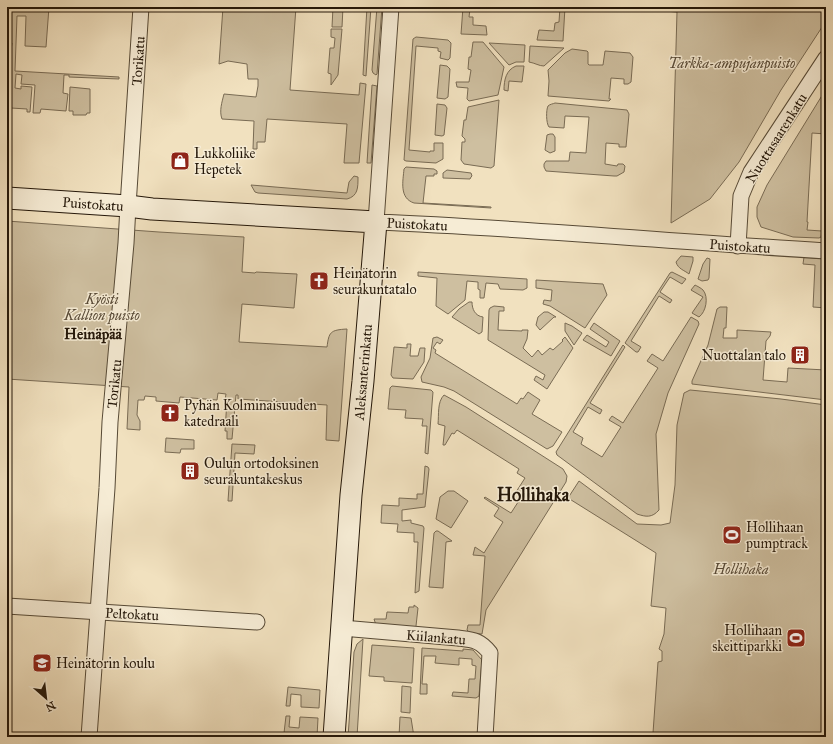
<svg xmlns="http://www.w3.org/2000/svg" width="833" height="744" font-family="'IM FELL Great Primer',serif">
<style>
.green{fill:#cebfa0;stroke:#796b54}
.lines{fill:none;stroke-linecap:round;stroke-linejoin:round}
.minor-casing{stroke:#574a36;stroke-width:17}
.secondary-casing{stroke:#241709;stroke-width:23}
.minor{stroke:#f6ecd5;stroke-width:15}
.secondary{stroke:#f6ecd5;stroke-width:21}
.labels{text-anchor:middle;stroke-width:3;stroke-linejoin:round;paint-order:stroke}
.street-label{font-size:14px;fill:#241709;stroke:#f6ecd5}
.park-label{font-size:14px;font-style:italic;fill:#574936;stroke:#f6ecd5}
.poi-label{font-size:14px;fill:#241709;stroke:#f6ecd5;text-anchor:start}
.neighbourhood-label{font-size:15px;font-weight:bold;fill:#241709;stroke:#f6ecd5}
.district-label{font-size:18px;font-weight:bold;fill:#241709;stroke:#f6ecd5}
</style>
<rect width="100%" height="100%" fill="#f1e1bf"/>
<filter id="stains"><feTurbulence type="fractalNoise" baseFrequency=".005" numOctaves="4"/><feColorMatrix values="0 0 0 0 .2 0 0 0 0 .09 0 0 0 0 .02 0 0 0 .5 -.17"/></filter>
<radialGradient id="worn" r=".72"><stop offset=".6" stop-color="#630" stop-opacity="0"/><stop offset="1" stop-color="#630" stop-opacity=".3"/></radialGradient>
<!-- green -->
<g class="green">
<polygon points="10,7 49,7 46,47 25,46 26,16 17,16 15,71 119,77 119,79 69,77 69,75 64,75 63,93 68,94 66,111 41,109 40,113 33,113 35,85 21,84 22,75 16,74 15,88 21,89 21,86 32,87 30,112 27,112 27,109 11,108 10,104 8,103 10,86 7,86 7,68 10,68 10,51 11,50 12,43 9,43 8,37"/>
<path d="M223 7H296L290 90 359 95 360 83 366 84 359 163H344L347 124 267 119 265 142H257V149H253L254 121 222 119C219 111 222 102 224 94L256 97 258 86V79H248L247 64 228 61 219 64Z"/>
<polygon points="333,7 343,7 342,27 332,27"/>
<polygon points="367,7 371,7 366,76 363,75"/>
<polygon points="377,7 382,7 377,74 376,75 373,73 372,70"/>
<polygon points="463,7 474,7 474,9 470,9 469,17 473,17 473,25 486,26 487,35 461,34"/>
<polygon points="560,7 565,7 563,41 537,40 539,30 554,31 555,23 559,22"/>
<polygon points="615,7 826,7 826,21 781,90 739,162 710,199 671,223 677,12"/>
<polygon points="331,29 342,29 338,75 331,85 331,74 328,73 330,48 334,48 335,38 331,37"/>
<polygon points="416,37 448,40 451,43 450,58 448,60 440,58 441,52 438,51 438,48 416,46 409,150 430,152 430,151 434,151 434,143 443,143 443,159 436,163 406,161 404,160 413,39"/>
<polygon points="473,42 483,42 504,67 498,95 469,101 467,99 468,88 457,87 456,82 469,82 471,70 468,69 469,57 471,57"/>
<polygon points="489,43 525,45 524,62 516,62 509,65"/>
<path d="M530 46 564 48 544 66C539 66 535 63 529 62Z"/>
<polygon points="572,49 587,51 588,52 588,64 589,65 603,65 605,51 630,53 633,57 631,82 628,84 624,84 624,79 611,78 609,99 611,99 609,101 548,96 549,81 548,70 565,53"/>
<polygon points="440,65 447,66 450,69 448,97 445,99 437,98"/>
<path d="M516 66H524L522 82 509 81 508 91 504 90C504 80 506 70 516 66Z"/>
<polygon points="372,85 377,86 371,163 367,163"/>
<polygon points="70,87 90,89 90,113 87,113 86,115 73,115 73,111 69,111"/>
<polygon points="826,89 826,98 822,104 826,107 826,134 812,133 807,222 808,222 807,230 822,231 821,237 819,238 793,237 761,227 757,217 757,207 767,185"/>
<polygon points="499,100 494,166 491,168 464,164 461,160 462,142 465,142 465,139 462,136 464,120 466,120 468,107"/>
<path d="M555 103 627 110 629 114 626 147H619V144L606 143 605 164 617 166 618 164H623L625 166 624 172 617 176H614L546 171 544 167V164L546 161H569L570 152 586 153 589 117 565 116 564 128 549 127C546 123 546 110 548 106 550 104 553 104 555 103Z"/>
<polygon points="437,104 445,105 447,108 444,135 442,136 435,135"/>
<polygon points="550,134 553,134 555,137 555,151 550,153 545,150 547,135"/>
<path d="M406 167 434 169 437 171V174H434V176H426L423 203 491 207V208L414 203C399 198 403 181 404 169Z"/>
<polygon points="447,170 471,173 472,176 471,177 470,179 443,178 443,173"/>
<path d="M354 176 358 177C358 188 358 196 347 199L258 193 255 192 251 185 347 193 349 182Z"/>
<path d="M7 221 159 232 244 237 242 272 255 273 256 272 297 274 294 308 242 304 239 342 327 347C329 332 330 330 347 329L339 441 326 440 327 405 238 399V395H236L232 439H227V431H225L227 400H225L226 394 218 393 217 400 180 397 179 403 156 401V397L145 396 144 400H138L137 415 140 421V430L127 429 129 387 7 379Z"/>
<path d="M681 256 693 257V261L689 274C684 270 678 269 676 262Z"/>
<polygon points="804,257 826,259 826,308 813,307 815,265 803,264"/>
<polygon points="707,258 710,259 709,278 708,280 702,281 698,279 703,264"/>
<polygon points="418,272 527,279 527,288 523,290 500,289 498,284 486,283 484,298 480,298 480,290 478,289 478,282 467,281 465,300 448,314 436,306 437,278 418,276"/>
<polygon points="672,272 686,279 682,284 670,277 660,292 672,300 670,303 659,296 631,341 641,347 638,352 636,352 625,343 670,273"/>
<polygon points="536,280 603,284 607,295 585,328 550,306 543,304 544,300 551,301 552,290 536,288"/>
<path d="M695 285C697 286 701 288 703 290 709 297 706 312 699 317L692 313 703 297 691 290Z"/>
<path d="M469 302H472C472 309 475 316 483 317L482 332 479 334 452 317 459 309Z"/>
<polygon points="494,306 504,307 504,311 499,311 498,330 522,331 522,330 528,330 527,339 523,348 532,357 538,350 542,355 550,348 553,350 563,341 562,340 565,337 573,348 547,389 534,380 536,376 543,380 545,375 488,340 489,310 490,308"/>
<polygon points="720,307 727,307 726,328 724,328 723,338 737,338 737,330 771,332 770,336 766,341 763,380 787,382 788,368 826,370 826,400 692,384 692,381 708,345 717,309"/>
<polygon points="544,312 548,312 556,317 554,317 540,330 536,325 538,317"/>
<path d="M691 317 698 321 699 324 668 393 656 434 659 510C652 518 646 517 637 514L557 455 556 452 623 345 625 347 590 403 602 410 600 414 588 407 573 432 583 438 581 444 602 457 621 427 609 420 612 416 623 423 658 368 647 361 652 354 663 361Z"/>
<polygon points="565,323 572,326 582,333 574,345 565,331"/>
<polygon points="594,323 620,341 611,356 583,340 587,335 606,347 609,342 590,329"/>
<polygon points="437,337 443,340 440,344 437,342 433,348 436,350 435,353 517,404 521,398 523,399 528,392 540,400 532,414 562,432 553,446 547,449 454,391 444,387 422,382 421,377 430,358 433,338"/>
<polygon points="407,344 411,344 410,356 418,356 420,348 425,348 424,362 413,379 393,378 391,375 394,347 407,348"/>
<polygon points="392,386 431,390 433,392 428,454 425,453 427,426 422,426 423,419 405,418 406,410 388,409 390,388"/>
<polygon points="690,390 781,399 826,405 826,737 656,737 656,735 653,733 658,662 662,661 662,651 659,649 664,634 666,608 651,606 656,553 568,498 579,481 637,524 661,525 670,523 675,485 677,425 684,393"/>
<path d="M444 395 466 407 563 469 567 476 566 482 486 610 482 634 470 633 467 630 468 625H480L485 556 473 555 475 547 484 553 503 522 494 516 499 508 484 498 485 497 511 513 522 496 516 492 525 478 517 473 519 469 457 430 454 434 452 433 445 445H443L445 426 438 424C439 415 437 402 444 395Z"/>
<polygon points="166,438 194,440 194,449 181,449 180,453 165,452"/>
<polygon points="232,444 255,445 254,454 235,453 232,501 228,501"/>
<polygon points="425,466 428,467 429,469 425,507 402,510 402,521 411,520 411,523 423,526 424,528 419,591 415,593 418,542 414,542 414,533 397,532 398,524 381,523 382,505 399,506 399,498 417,499 417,494 423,494"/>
<polygon points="448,491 454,491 468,501 451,528 436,519 440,497"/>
<polygon points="436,531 438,531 452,541 446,542 443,588 429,587 434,533"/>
<polygon points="414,605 418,608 416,626 413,629 376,625 374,619 386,619 387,612 408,613 409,607 414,607"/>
<polygon points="363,639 357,737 348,737 354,652 357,644"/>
<polygon points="372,645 414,648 412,683 384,681 384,677 369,676"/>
<polygon points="422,648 463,651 463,649 473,650 482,660 479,696 476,698 452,696 453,692 468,693 469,679 475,679 476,666 472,665 472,659 459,658 459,665 435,663 436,656 424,656 422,684 427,684 427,694 420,694"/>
<polygon points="402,686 411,687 410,713 401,712"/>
<polygon points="288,687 320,690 319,708 301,707 301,695 291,694 290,706 286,706"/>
<polygon points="286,716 290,716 289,727 299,728 300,717 318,718 317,737 304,737 304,734 284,733"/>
<polygon points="400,717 411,718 414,737 399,737"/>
</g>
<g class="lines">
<defs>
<g id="minor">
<path d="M391 7 376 222C526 228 676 242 826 251"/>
<polyline points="738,246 741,196 751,172 826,58"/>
<polyline points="7,606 257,622"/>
<path d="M342 628 458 638C473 640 480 640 490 653L485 737"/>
<polyline points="89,737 107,488 110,422 126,243 128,206 141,7"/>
</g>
<polyline id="secondary" points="7,198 128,206 152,209 376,222 363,381 351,495 334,737"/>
</defs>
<!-- minor casing -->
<use href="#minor" class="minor-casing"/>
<!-- secondary casing -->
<use href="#secondary" class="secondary-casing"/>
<!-- minor -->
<use href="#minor" class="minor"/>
<!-- secondary -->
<use href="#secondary" class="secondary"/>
</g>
<!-- icons -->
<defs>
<symbol id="shop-square" viewBox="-11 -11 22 22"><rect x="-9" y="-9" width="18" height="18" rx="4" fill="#8f2418" stroke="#f6ecd5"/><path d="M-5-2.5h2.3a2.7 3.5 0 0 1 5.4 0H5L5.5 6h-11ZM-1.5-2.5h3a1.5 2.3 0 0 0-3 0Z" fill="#fff"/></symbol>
<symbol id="church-square" viewBox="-11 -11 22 22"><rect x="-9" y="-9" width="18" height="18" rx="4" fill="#8f2418" stroke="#f6ecd5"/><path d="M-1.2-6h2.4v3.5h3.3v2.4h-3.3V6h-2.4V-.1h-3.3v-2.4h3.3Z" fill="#fff"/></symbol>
<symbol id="building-square" viewBox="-11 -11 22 22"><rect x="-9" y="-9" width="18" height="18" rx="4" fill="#8f2418" stroke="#f6ecd5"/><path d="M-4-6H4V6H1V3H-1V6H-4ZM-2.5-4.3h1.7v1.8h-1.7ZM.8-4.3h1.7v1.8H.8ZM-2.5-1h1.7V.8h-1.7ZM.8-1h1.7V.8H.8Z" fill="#fff"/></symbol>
<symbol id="stadium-square" viewBox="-11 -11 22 22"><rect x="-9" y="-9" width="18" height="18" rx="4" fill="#8f2418" stroke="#f6ecd5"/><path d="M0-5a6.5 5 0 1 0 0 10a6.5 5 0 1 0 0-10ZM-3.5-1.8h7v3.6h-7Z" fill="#fff"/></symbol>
<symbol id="school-square" viewBox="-11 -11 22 22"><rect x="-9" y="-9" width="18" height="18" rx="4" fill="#8f2418" stroke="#f6ecd5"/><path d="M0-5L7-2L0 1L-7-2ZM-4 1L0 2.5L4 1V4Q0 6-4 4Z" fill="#fff"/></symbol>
</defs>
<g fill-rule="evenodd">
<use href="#shop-square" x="169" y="150" width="22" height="22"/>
<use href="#church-square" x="308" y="270" width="22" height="22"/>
<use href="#building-square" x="789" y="344" width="22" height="22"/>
<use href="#church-square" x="159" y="402" width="22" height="22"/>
<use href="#building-square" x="179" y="460" width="22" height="22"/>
<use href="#stadium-square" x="721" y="524" width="22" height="22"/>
<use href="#stadium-square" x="785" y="627" width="22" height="22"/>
<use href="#school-square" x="31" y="652" width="22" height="22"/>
</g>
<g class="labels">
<!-- street labels -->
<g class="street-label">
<text transform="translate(138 61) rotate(-86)" y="5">Torikatu</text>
<text transform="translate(776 138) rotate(-58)" y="5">Nuottasaarenkatu</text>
<text transform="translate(93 204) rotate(4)" y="5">Puistokatu</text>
<text transform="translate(417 224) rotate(3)" y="5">Puistokatu</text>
<text transform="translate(740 246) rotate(4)" y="5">Puistokatu</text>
<text transform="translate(363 372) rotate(-85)" y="5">Aleksanterinkatu</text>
<text transform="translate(114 384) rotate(-84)" y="5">Torikatu</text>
<text transform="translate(132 614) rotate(3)" y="5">Peltokatu</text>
<text transform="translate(436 637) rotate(5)" y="5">Kiilankatu</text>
</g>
<!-- park labels -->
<g class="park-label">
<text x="732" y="68">Tarkka-ampujanpuisto</text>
<text x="102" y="304">Kyösti<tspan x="102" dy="16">Kallion puisto</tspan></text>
<text x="741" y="574">Hollihaka</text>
</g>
<!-- poi labels -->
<g class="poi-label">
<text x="194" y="158">Lukkoliike<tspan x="194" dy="16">Hepetek</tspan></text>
<text x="333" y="278">Heinätorin<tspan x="333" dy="16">seurakuntatalo</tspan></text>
<text x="786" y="360" text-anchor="end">Nuottalan talo</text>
<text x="184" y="410">Pyhän Kolminaisuuden<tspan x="184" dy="16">katedraali</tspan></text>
<text x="204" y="468">Oulun ortodoksinen<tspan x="204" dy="16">seurakuntakeskus</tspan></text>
<text x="746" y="532">Hollihaan<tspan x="746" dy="16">pumptrack</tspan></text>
<text x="782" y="635" text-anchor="end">Hollihaan<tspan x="782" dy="16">skeittiparkki</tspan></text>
<text x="56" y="668">Heinätorin koulu</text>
</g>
<!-- neighbourhood labels -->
<g class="neighbourhood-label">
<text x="93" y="339">Heinäpää</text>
</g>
<!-- district labels -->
<g class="district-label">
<text x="533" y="501">Hollihaka</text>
</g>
</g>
<!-- margin -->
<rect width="833" height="744" fill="none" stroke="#f1e1bf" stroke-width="24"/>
<rect x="8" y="8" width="817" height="728" fill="none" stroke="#241709" stroke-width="2"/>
<rect x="12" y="12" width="809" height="720" fill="none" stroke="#241709"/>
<!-- north arrow -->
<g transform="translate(46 698) rotate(152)" stroke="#f6ecd5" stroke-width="3" paint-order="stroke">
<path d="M0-3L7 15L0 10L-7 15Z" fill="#241709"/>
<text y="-6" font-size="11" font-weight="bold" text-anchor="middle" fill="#241709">N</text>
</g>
<rect width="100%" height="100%" filter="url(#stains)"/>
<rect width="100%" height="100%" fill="url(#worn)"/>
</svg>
